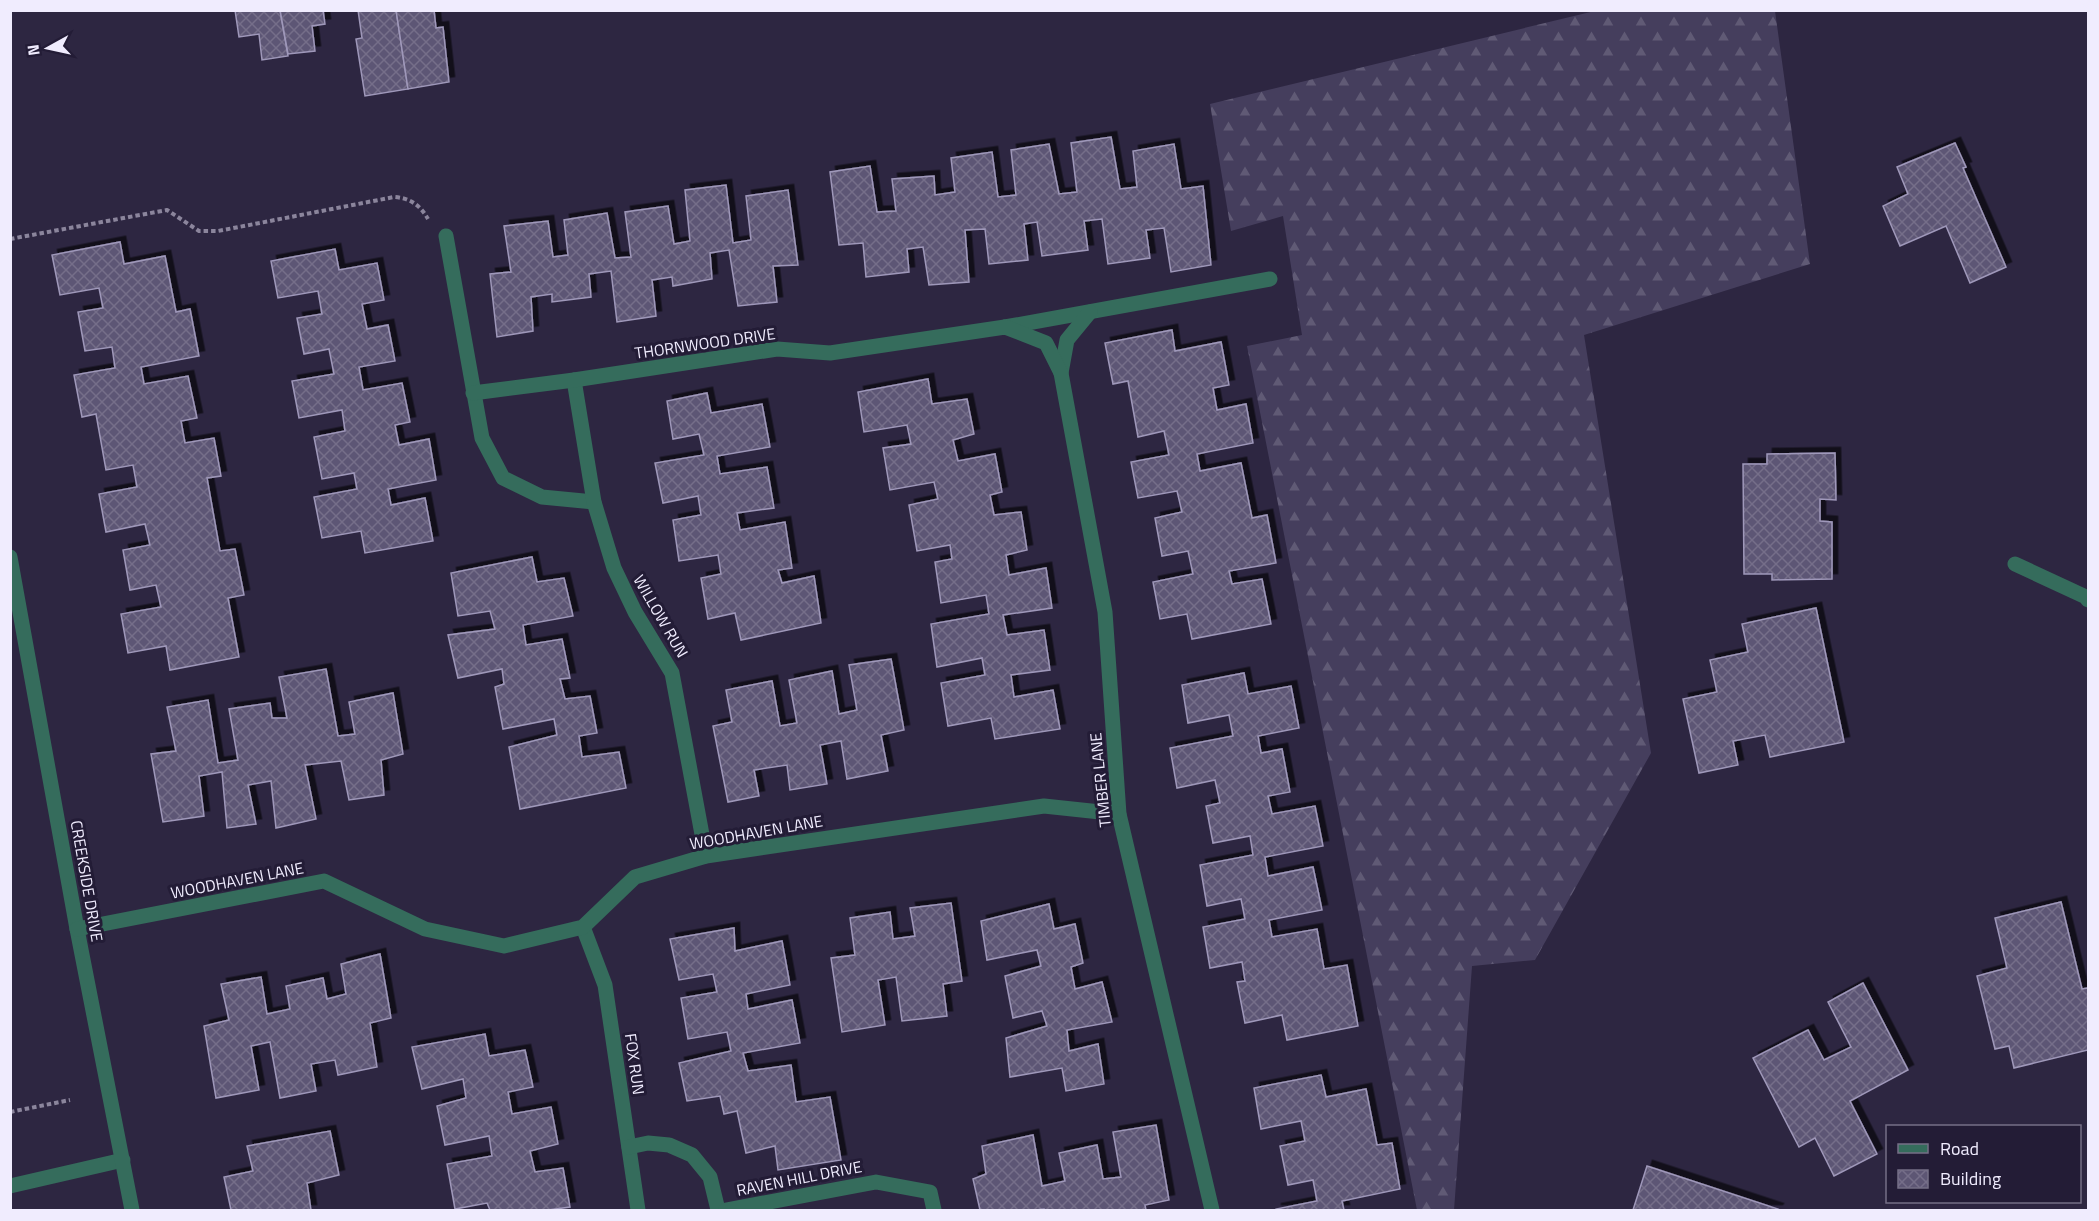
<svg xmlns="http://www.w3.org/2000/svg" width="2099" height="1221" font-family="'Titillium Web',sans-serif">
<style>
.forest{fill:url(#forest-firs)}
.building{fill:url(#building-cross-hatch);stroke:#9f98ba;stroke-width:1.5;filter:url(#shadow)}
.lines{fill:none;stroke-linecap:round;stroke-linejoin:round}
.path{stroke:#8b859c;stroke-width:4;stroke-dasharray:4.5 3;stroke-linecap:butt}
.service{stroke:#356c5c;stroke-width:15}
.minor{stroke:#356c5c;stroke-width:15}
.labels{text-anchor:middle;stroke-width:6;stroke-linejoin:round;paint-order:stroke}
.street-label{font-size:16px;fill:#f0ecfe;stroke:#231c36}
</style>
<defs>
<pattern id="forest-firs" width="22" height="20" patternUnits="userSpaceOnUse" patternTransform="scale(1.5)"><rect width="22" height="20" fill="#453e5d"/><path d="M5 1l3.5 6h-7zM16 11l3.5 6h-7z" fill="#605a75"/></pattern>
<pattern id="building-cross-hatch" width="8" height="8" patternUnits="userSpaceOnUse" patternTransform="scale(1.5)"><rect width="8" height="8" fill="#5d5674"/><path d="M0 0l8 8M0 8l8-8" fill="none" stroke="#756e89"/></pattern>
<filter id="shadow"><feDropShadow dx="5.5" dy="-5.5" stdDeviation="0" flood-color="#0009"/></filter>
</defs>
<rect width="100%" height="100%" fill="#2d2641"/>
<!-- forest -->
<polygon class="forest" points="1599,10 1775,11 1810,264 1584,335 1651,753 1535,960 1472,966 1454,1210 1417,1210 1247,346 1302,335 1283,216 1231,231 1210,104"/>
<!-- building -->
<g class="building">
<polygon points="235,10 280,10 288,56 262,60 259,34 239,37"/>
<polygon points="280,10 323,10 325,24 312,26 315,51 288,54"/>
<polygon points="358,10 396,10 408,89 365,96 356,39 362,38"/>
<polygon points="396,10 434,10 436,28 443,27 449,82 408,89"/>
<polygon points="1111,137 1120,189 1137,187 1133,151 1174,144 1181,189 1203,186 1211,265 1171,272 1164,228 1146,230 1150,258 1108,264 1102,219 1084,221 1088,250 1042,256 1037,222 1024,224 1028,260 989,264 985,229 965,230 969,282 929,285 923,247 907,249 909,272 866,277 863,243 839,245 830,172 870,166 877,212 896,211 892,179 934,176 935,195 955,192 951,158 992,152 998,197 1016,195 1011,150 1049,144 1059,194 1077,192 1071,143"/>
<polygon points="1955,143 1966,167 1963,168 2006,267 1970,283 1946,226 1900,246 1883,206 1908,194 1897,167"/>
<polygon points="726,185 733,243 751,240 746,196 788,190 798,265 773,266 777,302 738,306 729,250 710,253 712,279 673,286 672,277 652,280 656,316 617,322 611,271 589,274 591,297 552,302 552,294 531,297 533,331 497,337 490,274 511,272 504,226 548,221 553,257 568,255 564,220 607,213 615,258 631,257 625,212 668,206 674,244 690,241 685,190"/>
<polygon points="120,242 124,264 165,256 176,312 190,309 199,356 141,367 144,384 188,376 197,418 181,421 185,443 214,438 221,476 207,478 220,551 235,549 244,595 228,598 239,657 170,670 166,646 128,653 121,614 161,607 156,585 130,590 123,550 150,545 145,524 106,532 99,494 137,487 133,465 106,470 96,414 82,417 74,375 115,368 112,347 85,351 78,312 103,308 99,288 60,295 52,255"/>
<polygon points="335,249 339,270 377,263 384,300 362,304 367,329 388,325 395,361 359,367 363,390 402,383 410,422 395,425 399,445 429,439 436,480 388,489 391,505 425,498 433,541 365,553 361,531 322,538 314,497 357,489 354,473 322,479 314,437 345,431 342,410 299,418 292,381 334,374 329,349 304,354 297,318 322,314 318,291 278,298 271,261"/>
<polygon points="1172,330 1175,351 1221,342 1229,385 1213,388 1217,410 1246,404 1253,443 1197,454 1200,471 1241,463 1252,518 1267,515 1276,563 1229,571 1232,584 1262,579 1271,624 1192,639 1187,614 1160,619 1153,582 1193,574 1188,551 1162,556 1155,518 1182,512 1177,491 1138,498 1131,462 1169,455 1164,431 1138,437 1128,381 1113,384 1105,343"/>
<polygon points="928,379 932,404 967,399 974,434 953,440 958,461 995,454 1002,492 990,495 994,515 1021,512 1027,550 1006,555 1009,575 1046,568 1052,608 1003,615 1007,635 1044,630 1050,670 1011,675 1014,697 1053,690 1060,729 995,739 991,718 948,726 941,683 985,675 982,658 937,667 931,624 989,614 986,595 941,603 935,562 952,559 950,545 917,551 909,505 938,499 934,482 890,490 883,448 911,444 907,425 864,432 858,392"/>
<polygon points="707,393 711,413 762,404 770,447 717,456 720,474 767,467 774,508 737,513 740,530 785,522 792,568 778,570 782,583 814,576 821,623 741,640 735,613 708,619 701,578 721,574 718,555 679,561 673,520 701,515 698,496 663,503 655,463 704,455 699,434 673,439 667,401"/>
<polygon points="1835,453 1836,500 1820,499 1820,521 1832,522 1832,579 1772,580 1772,574 1744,574 1743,464 1767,464 1767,454"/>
<polygon points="532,557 537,582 564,578 573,616 523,625 526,645 562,639 570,678 560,679 565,699 590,696 597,733 579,736 582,757 619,752 626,788 520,809 509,747 557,735 554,719 503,729 495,687 504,684 502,669 458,678 448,635 495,629 490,611 458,616 451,573"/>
<polygon points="1816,608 1844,742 1770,757 1765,735 1733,741 1738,765 1699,773 1683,699 1717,692 1710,660 1748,652 1742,624"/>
<polygon points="891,659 904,730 881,735 888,771 847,779 841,741 820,745 827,784 790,790 787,765 754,770 759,796 728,802 713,726 732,722 726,690 772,681 780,726 797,723 789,680 832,671 839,714 857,710 849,665"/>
<polygon points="326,669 338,736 355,734 349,702 393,693 403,754 381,760 384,795 349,800 341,761 305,765 316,819 276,828 271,781 248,785 256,824 227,828 222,772 199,776 204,816 163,822 151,754 176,751 167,707 208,700 218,763 238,760 229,709 270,703 272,718 287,718 279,677"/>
<polygon points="1244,673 1248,694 1291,686 1299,728 1258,736 1261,753 1282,749 1290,792 1268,796 1272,814 1315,806 1323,846 1265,857 1268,876 1313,867 1322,910 1269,920 1272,937 1317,929 1324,969 1347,965 1358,1026 1287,1040 1282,1015 1245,1023 1237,982 1245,981 1242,962 1210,968 1203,927 1245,919 1241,899 1207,906 1200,865 1253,855 1250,836 1213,843 1206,806 1220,803 1215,780 1177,788 1170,748 1233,736 1229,715 1188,723 1182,685"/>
<polygon points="2061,902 2082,989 2088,988 2088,1050 2014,1068 2009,1046 1995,1049 1977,976 2007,968 1995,918"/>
<polygon points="951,903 962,981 943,984 947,1016 902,1021 896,977 878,980 885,1025 842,1032 831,958 855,955 850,918 890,912 893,939 915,936 910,908"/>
<polygon points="1049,904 1054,929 1075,924 1083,963 1071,967 1075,989 1102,982 1112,1022 1067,1030 1069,1051 1098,1044 1104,1084 1066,1091 1062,1068 1010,1077 1006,1038 1047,1026 1042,1011 1013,1018 1005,976 1041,966 1037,950 987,960 981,921"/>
<polygon points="734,928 735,951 782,941 790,985 746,994 748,1009 792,1000 800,1043 743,1053 748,1071 791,1065 796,1102 830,1097 841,1160 778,1170 775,1146 746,1153 737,1111 724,1114 720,1096 687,1101 679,1063 731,1051 727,1032 688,1039 681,998 717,992 713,974 679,980 670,939"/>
<polygon points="380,954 391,1018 370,1023 377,1067 338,1075 335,1060 311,1064 316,1091 280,1098 270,1042 251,1046 259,1090 216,1098 204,1026 229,1020 221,984 261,977 267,1014 290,1009 286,986 323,978 327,999 346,994 341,964"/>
<polygon points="1863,983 1908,1070 1850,1101 1877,1154 1834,1176 1815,1138 1799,1147 1753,1058 1808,1030 1824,1060 1851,1047 1828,1002"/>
<polygon points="485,1034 489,1056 525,1050 533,1087 508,1092 512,1114 551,1107 558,1144 530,1151 535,1172 563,1168 570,1207 548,1210 490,1210 487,1203 455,1209 447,1164 492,1156 489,1136 445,1145 437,1106 466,1098 463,1079 422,1089 412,1047"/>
<polygon points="1321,1075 1326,1097 1366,1089 1377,1145 1392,1143 1400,1189 1342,1201 1344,1210 1276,1210 1276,1209 1317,1201 1313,1180 1288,1185 1280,1146 1305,1141 1301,1121 1261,1129 1254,1088"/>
<polygon points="1156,1125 1169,1200 1145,1205 1146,1210 1044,1210 1044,1209 1035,1210 980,1210 973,1179 986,1174 982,1146 1033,1135 1042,1186 1065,1181 1059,1153 1097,1145 1103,1179 1121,1177 1113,1132"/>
<polygon points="330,1131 339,1175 307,1183 311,1210 231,1210 224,1177 253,1171 247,1146"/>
<polygon points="1647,1166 1778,1209 1777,1210 1633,1210"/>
</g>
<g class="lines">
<!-- path -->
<g class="path">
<path d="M10 239 167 210 199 231H218L394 197C410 198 420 205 428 219"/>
<polyline points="10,1112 70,1100"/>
</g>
<!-- service -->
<polyline class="service" points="10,1186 123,1160"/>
<!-- minor -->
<g class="minor">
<polyline points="446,236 482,438 503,478 542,497 594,502"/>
<polyline points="1005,327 1270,279"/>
<polyline points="1061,373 1067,340 1090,312"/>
<polyline points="574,380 594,502 614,568 635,612 672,673 706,856"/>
<polyline points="473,393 574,380 777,349 830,353 1005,327 1046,343 1061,373 1105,612 1119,814 1212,1210"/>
<polyline points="10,557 77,929 132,1210"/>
<polyline points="2015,564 2086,597 2088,600"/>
<polyline points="583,927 605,985 638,1210"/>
<polyline points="77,929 324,881 425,929 504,946 583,927 635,877 706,856 1044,806 1119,814"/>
<polyline points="629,1147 648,1143 669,1145 692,1155 710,1177 718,1210"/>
<polyline points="726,1210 876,1182 930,1192 934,1210"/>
</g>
</g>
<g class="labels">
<!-- street labels -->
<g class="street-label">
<text transform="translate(705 343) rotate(-8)" y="6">THORNWOOD DRIVE</text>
<text transform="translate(661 616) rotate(60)" y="6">WILLOW RUN</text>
<text transform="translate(1100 780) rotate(-96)" y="6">TIMBER LANE</text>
<text transform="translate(756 832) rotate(-10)" y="6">WOODHAVEN LANE</text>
<text transform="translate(237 880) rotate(-11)" y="6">WOODHAVEN LANE</text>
<text transform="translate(87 881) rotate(80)" y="6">CREEKSIDE DRIVE</text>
<text transform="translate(635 1064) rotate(82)" y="6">FOX RUN</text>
<text transform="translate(799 1178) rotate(-11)" y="6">RAVEN HILL DRIVE</text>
</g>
</g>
<!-- border -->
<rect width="2099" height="1221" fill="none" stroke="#f0ecfe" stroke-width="24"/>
<!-- legend -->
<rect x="1886" y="1125" width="195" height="78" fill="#231c36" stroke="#756f86" stroke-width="1.5"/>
<rect x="1898" y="1144" width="30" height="9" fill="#356c5c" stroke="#756f86" stroke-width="1.5"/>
<text x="1940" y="1155" font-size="18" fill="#f0ecfe">Road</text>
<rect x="1898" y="1170" width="30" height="18" fill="url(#building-cross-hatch)" stroke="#756f86" stroke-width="1.5"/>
<text x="1940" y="1185" font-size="18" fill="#f0ecfe">Building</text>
<!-- north arrow -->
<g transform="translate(48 48) rotate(262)" stroke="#231c36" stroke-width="4.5" paint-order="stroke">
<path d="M0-4.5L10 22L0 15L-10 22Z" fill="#f0ecfe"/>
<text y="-9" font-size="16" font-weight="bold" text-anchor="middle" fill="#f0ecfe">N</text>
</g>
</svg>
